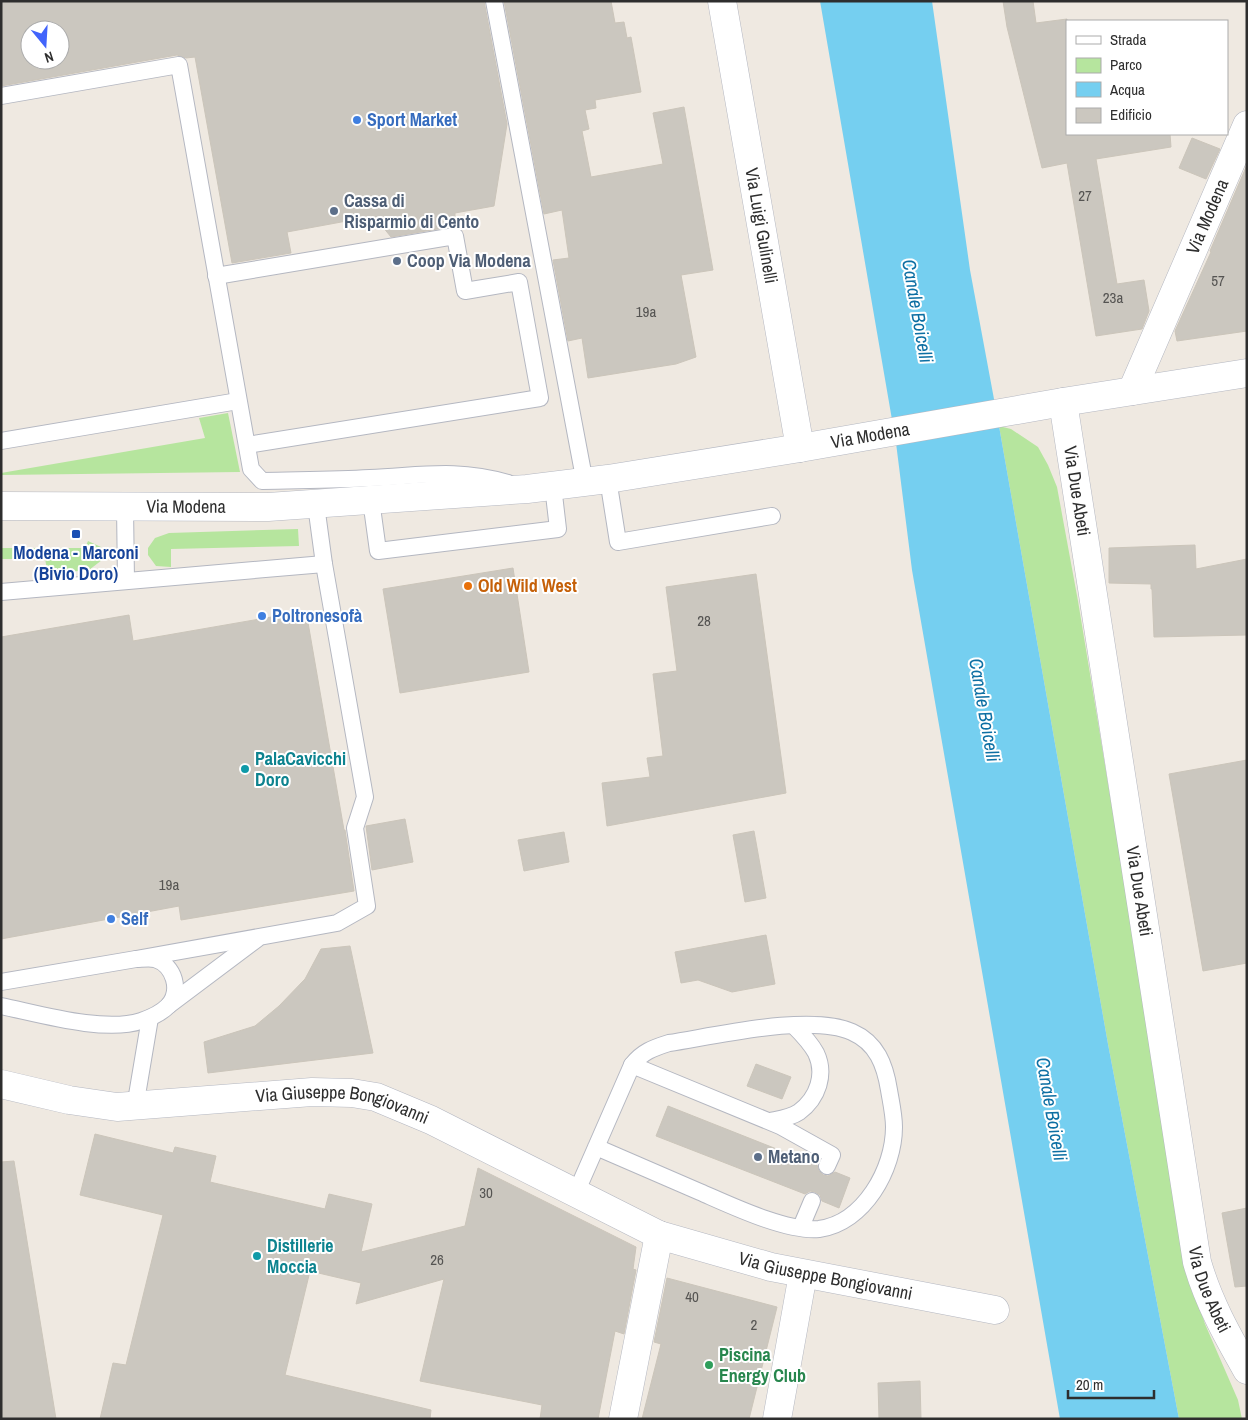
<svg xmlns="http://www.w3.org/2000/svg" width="1248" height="1420" font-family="'Archivo Narrow',sans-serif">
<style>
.green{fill:#b6e59e}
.water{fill:#75cff0}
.building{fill:#cbc7bf;stroke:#cbc5ba;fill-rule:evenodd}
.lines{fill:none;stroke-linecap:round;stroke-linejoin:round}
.lane-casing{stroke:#b4b7c1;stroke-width:18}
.street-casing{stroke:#b4b7c1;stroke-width:29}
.secondary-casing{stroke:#b4b7c1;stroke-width:29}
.lane{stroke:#fff;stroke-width:16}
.street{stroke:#fff;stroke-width:28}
.secondary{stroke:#fff;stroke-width:28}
.shop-dot{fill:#3f7fe0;stroke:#fff;stroke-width:2}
.service-dot{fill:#5c6f8a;stroke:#fff;stroke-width:2}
.transit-dot{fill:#1a4fb4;stroke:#fff;stroke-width:2}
.food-dot{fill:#e8710a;stroke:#fff;stroke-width:2}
.culture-dot{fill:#0f9aa8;stroke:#fff;stroke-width:2}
.leisure-dot{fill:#2e9e5b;stroke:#fff;stroke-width:2}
.labels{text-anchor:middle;stroke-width:4;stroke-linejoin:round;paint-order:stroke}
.number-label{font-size:15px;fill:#555452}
.shop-label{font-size:18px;font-weight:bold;fill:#366cbe;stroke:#fff;text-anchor:start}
.service-label{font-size:18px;font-weight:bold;fill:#4e5e75;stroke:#fff;text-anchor:start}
.street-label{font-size:18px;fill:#2e2e2e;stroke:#fff}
.transit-label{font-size:18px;font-weight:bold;fill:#164399;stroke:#fff}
.food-label{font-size:18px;font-weight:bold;fill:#c56008;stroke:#fff;text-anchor:start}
.culture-label{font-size:18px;font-weight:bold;fill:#0d838f;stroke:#fff;text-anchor:start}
.leisure-label{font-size:18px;font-weight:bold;fill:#27864d;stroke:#fff;text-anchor:start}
.water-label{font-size:19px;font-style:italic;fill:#0d6fa3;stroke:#fff}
</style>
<rect width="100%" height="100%" fill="#efe9e1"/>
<!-- green -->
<g class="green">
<polygon points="228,413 240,472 1,475 1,473 205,438 199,418"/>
<polygon points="999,426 1011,429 1038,447 1048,465 1057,487 1078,601 1189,1275 1205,1324 1238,1400 1242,1419 1179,1419 1108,1044"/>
<polygon points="298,529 299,546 171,549 171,567 156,566 148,555 148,548 155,538 169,533"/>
<polygon points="88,541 101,547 102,560 89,570 48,574 45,559 1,559 1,548 85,548"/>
</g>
<!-- water -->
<polygon class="water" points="820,1 932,1 970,270 999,426 1108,1044 1179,1419 1060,1419 912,570 896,443"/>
<!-- building -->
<g class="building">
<path d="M1 1H484L507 124 494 206 455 213V226L391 237 374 216 287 232 291 253 232 263 195 57 186 58 177 55 1 86ZM30 30H60V60H30Z"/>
<polygon points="504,1 611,1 615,23 624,22 627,38 631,37 641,92 595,100 596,108 585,110 589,129 582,131 591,177 663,164 653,113 684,107 713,270 681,275 696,357 676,364 588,378 582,338 568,341 553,260 569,258 562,210 544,214"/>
<polygon points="1003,1 1033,1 1036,23 1067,19 1067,134 1170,134 1171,147 1096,159 1117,284 1144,280 1149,311 1142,329 1096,336 1067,163 1042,168 1007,27"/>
<polygon points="1192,138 1220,149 1206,179 1179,168"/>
<polygon points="1247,165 1247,331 1177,341 1175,331 1211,252 1210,251"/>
<polygon points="1195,545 1196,569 1247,559 1247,635 1154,637 1152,589 1151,589 1151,584 1109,583 1109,548"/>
<polygon points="513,568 529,672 400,693 383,589"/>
<polygon points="756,574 786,793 607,826 602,783 650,777 647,758 663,756 653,674 677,671 666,587"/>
<polygon points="306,611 344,830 345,830 354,891 181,920 179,906 1,939 1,637 129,615 133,641"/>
<polygon points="1247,760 1247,963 1203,971 1169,774"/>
<polygon points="405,819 413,862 372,870 366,826"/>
<polygon points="754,831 766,898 745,902 733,835"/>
<polygon points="564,832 569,862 524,871 518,840"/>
<polygon points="766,935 775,984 732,992 698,980 681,983 675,952"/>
<polygon points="350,946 373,1053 208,1073 204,1042 255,1026 279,1006 305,979 321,949"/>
<polygon points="756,1064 791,1077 782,1099 747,1086"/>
<polygon points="668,1106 817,1165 819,1171 823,1175 828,1176 835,1172 850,1178 839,1208 822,1201 820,1195 815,1192 810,1191 805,1194 656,1136"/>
<polygon points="95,1134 173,1153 175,1147 216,1156 210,1182 325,1209 329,1194 372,1204 361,1252 465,1226 478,1168 636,1247 633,1269 636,1270 624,1334 615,1331 598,1419 540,1419 542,1405 420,1381 444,1279 356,1304 361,1283 310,1271 285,1375 431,1410 430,1419 100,1419 113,1363 126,1365 163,1215 80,1195"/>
<polygon points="14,1161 56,1419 1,1419 1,1162"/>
<polygon points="1247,1208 1247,1286 1235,1287 1222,1213"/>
<polygon points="667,1278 777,1307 749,1419 642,1419 661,1344 654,1342"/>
<polygon points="920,1381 921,1419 879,1419 878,1383"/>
</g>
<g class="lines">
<defs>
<g id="lane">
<polyline points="494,1 585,483"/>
<path d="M1 96 179 65 251 469 262 481C298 480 334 480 370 478 421 476 456 468 508 483"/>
<polyline points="216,276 455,236 465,291 519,282 540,398 247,445"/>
<polyline points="1,441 238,401"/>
<polyline points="608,479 618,542 772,516"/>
<polyline points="371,500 378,551 558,529 553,486"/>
<polyline points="125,507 126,581"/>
<polyline points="1,592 324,564"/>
<polyline points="136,959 337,923 367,906 355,828 365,797 324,564 316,505"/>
<path d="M1 982 136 959C141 959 149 958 155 959 174 965 182 991 168 1006 161 1013 150 1018 141 1021 104 1033 40 1014 1 1006"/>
<polyline points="169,1005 257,939"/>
<polyline points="632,1065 780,1126 832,1155 827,1166"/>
<polyline points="135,1107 150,1018"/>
<path d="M770 1121C780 1119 790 1118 799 1112 818 1098 826 1074 816 1053 810 1042 802 1034 794 1026"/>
<path d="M576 1193 632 1065C642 1052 653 1048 669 1043 715 1036 811 1013 852 1032 877 1043 885 1065 889 1090 891 1102 894 1115 894 1127 894 1169 864 1223 819 1229 786 1232 730 1205 700 1192 665 1177 630 1162 596 1147"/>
<polyline points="801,1227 812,1201"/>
</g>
<g id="street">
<path id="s1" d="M722 1 800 448"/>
<path id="s2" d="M1132 391 1247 125"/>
<path id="s3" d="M1063 402 1197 1262C1208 1301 1227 1335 1247 1370"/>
<path id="s4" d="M1 1084 69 1100 117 1107 312 1092 352 1093 376 1097 431 1120 659 1235 771 1267 995 1310"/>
<polyline points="623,1419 659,1235"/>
<polyline points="777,1419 803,1274"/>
</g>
<g id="secondary">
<path id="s5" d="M1 506 268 507 527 489 608 479 800 448 1063 402 1247 373"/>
</g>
</defs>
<!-- lane casing -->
<use href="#lane" class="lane-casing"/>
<!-- street casing -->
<use href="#street" class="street-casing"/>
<!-- secondary casing -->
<use href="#secondary" class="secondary-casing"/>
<!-- lane -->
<use href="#lane" class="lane"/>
<!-- street -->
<use href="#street" class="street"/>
<!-- secondary -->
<use href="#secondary" class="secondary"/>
</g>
<!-- markers -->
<g class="shop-dot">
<circle cx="357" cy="120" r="5"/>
<circle cx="262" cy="616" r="5"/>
<circle cx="111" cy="919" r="5"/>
</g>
<g class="service-dot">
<circle cx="334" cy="211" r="5"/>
<circle cx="397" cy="261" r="5"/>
<circle cx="758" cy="1157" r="5"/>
</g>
<rect class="transit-dot" x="71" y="529" width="10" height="10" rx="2.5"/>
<circle class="food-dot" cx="468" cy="586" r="5"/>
<g class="culture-dot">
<circle cx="245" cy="769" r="5"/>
<circle cx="257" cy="1256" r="5"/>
</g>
<circle class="leisure-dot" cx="709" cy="1365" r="5"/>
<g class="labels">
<!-- number labels -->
<g class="number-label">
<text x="1085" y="201">27</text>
<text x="1218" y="286">57</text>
<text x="1113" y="303">23a</text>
<text x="646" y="317">19a</text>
<text x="704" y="626">28</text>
<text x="169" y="890">19a</text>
<text x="486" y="1198">30</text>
<text x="437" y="1265">26</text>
<text x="692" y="1302">40</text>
<text x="754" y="1330">2</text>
</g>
<!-- shop labels -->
<g class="shop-label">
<text x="367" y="126">Sport Market</text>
<text x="272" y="622">Poltronesofà</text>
<text x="121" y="925">Self</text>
</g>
<!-- service labels -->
<g class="service-label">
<text x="344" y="207">Cassa di<tspan x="344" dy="21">Risparmio di Cento</tspan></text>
<text x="407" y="267">Coop Via Modena</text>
<text x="768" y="1163">Metano</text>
</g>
<!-- street labels -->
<g class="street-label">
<text dy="6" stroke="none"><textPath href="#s2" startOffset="190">Via Modena</textPath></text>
<text dy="6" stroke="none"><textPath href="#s1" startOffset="228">Via Luigi Gulinelli</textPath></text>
<text dy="6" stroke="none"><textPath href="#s5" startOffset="874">Via Modena</textPath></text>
<text dy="6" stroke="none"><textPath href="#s3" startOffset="90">Via Due Abeti</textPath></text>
<text dy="6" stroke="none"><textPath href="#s5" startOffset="185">Via Modena</textPath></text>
<text dy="6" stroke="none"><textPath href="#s3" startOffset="495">Via Due Abeti</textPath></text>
<text dy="6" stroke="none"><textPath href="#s4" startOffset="346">Via Giuseppe Bongiovanni</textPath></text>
<text dy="6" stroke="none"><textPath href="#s4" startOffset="865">Via Giuseppe Bongiovanni</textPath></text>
<text dy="6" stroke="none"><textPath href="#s3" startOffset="900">Via Due Abeti</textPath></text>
</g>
<!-- transit labels -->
<g class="transit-label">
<text x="76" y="559">Modena - Marconi<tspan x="76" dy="21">(Bivio Doro)</tspan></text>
</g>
<!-- food labels -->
<g class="food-label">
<text x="478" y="592">Old Wild West</text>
</g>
<!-- culture labels -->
<g class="culture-label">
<text x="255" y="765">PalaCavicchi<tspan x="255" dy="21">Doro</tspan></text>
<text x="267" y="1252">Distillerie<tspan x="267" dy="21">Moccia</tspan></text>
</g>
<!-- leisure labels -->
<g class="leisure-label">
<text x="719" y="1361">Piscina<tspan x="719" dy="21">Energy Club</tspan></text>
</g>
<!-- water labels -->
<g class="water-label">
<text transform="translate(918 311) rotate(80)" y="7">Canale Boicelli</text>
<text transform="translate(985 710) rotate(80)" y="7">Canale Boicelli</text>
<text transform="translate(1052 1109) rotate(80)" y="7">Canale Boicelli</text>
</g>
</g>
<!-- border -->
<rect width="1248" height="1420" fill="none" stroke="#2e2e2e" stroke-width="5"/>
<!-- legend -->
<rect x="1066" y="20" width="162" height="115" fill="#ffffff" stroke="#ababab"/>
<rect x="1076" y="36" width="25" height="8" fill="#ffffff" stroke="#ababab"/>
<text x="1110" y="45" font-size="15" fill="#2e2e2e">Strada</text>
<rect x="1076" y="58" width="25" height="15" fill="#b6e59e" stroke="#ababab"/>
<text x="1110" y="70" font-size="15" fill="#2e2e2e">Parco</text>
<rect x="1076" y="82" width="25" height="15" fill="#75cff0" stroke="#ababab"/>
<text x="1110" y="95" font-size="15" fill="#2e2e2e">Acqua</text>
<rect x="1076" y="108" width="25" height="15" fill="#cbc7bf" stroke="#ababab"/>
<text x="1110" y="120" font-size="15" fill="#2e2e2e">Edificio</text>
<!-- north arrow -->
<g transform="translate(45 45) rotate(162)"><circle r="24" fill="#ffffff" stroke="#ababab"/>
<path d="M0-4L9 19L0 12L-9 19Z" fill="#4264fb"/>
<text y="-8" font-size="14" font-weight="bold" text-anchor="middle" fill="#2e2e2e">N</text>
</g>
<!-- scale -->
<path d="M1068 1390v8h86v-8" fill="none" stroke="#2e2e2e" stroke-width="2.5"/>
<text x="1076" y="1390" font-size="15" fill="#2e2e2e" stroke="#ffffff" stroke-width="4" paint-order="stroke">20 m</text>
</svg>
